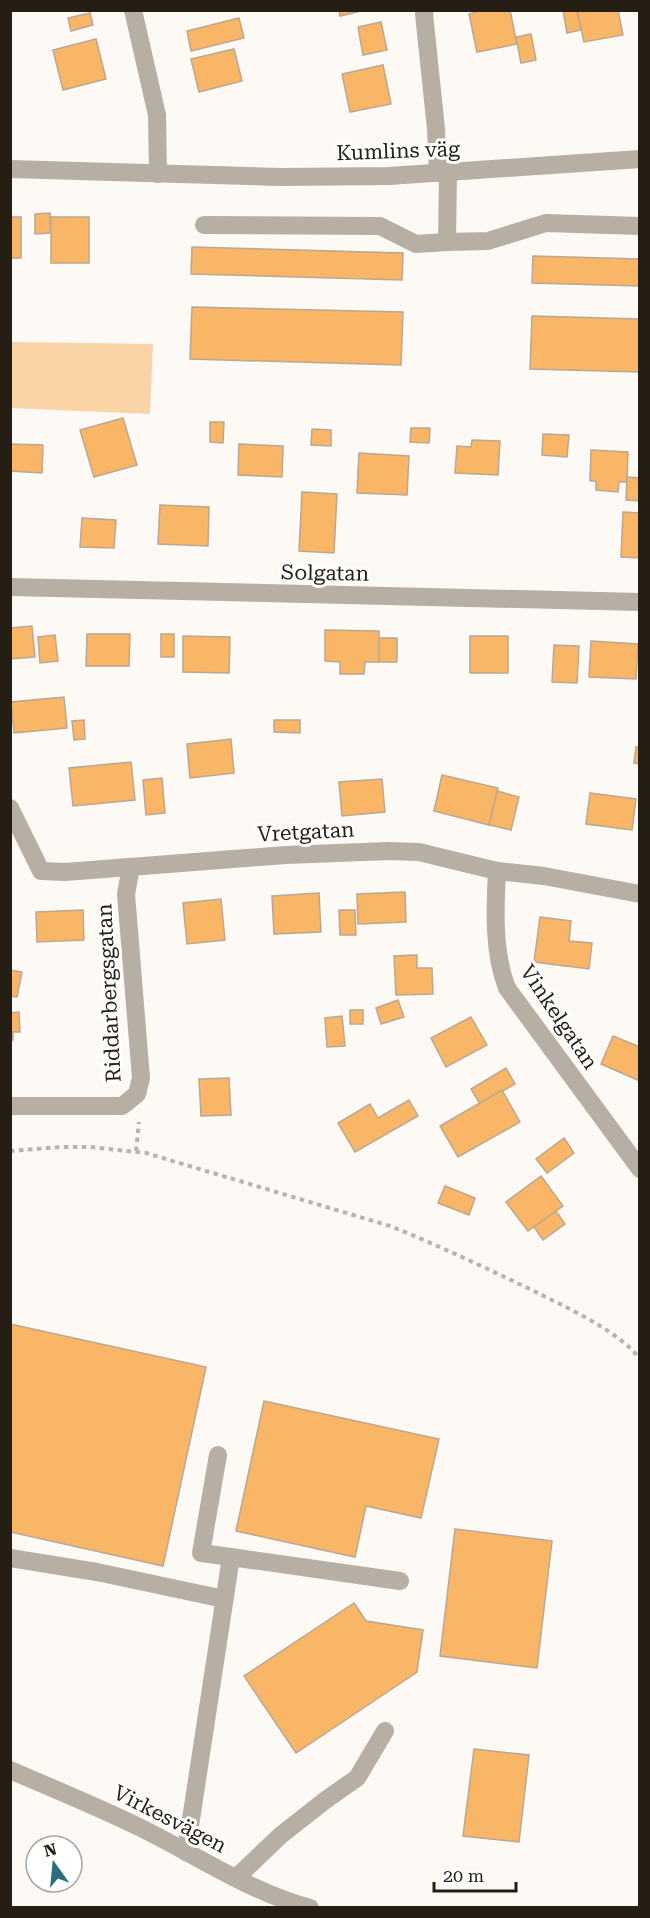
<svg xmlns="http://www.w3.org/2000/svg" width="650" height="1918" font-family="'Roboto Serif',serif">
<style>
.green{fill:#fad3a7}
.building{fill:#f9b666;stroke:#bba792;stroke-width:1.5}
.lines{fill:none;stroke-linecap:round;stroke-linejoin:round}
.path{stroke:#b8b3ad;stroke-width:4;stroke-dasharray:4.5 4.5;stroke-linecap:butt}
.minor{stroke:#b7aea4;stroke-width:18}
.labels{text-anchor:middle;stroke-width:6;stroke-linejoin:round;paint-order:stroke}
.street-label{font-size:21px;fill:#251e15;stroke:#fff}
</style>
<rect width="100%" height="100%" fill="#fdf9f4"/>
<!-- green -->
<polygon class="green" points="11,342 153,344 150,414 11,408"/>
<!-- building -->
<g class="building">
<polygon points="339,10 365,10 340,16"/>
<polygon points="483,10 510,10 517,44 477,52 469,14"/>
<polygon points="563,10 577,10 581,30 567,33"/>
<polygon points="577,10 618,10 623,35 584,42"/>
<polygon points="90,13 93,25 71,31 68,18"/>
<polygon points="239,18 244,38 191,51 187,31"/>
<polygon points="381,22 387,50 363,55 358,27"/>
<polygon points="531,34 536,60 521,63 516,37"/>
<polygon points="96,39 106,79 63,90 53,50"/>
<polygon points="234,49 242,81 199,92 191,59"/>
<polygon points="383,65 391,104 350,112 342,74"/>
<polygon points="50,213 50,233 35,234 35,214"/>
<rect x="10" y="217" width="11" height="41"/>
<rect x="51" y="217" width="38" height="46"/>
<polygon points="192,247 403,253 402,280 191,274"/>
<polygon points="533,256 640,259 640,286 532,283"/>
<polygon points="192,307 403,312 401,365 190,359"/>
<polygon points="532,316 640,319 640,372 530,369"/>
<polygon points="123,418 137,465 94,477 80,430"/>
<polygon points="210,422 224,422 223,443 210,442"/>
<polygon points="411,428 430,428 429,443 410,442"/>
<polygon points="312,429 331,430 331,446 311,445"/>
<polygon points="543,434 569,435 567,457 542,455"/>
<polygon points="472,440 500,441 498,475 455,473 457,446 471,447"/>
<polygon points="10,444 43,445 42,473 10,471"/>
<polygon points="239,444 283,446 282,477 238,475"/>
<polygon points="591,450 628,452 627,482 619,482 618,492 596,490 596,481 590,481"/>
<polygon points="359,453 409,456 407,495 357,493"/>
<polygon points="627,477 640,478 640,501 626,500"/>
<polygon points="302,492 337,494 334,553 299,551"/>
<polygon points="160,505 209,507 208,546 158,544"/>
<polygon points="623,512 640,513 640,558 621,557"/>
<polygon points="82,518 116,520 114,548 80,547"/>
<polygon points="32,626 35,657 10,659 10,628"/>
<polygon points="325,630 379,631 379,662 365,662 364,674 340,674 340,662 325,661"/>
<polygon points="87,634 130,634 129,666 86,666"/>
<rect x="161" y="634" width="13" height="23"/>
<polygon points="55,635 58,661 40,663 38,637"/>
<polygon points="183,636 230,637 229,673 183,672"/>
<rect x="470" y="636" width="38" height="37"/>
<rect x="379" y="638" width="18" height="24"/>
<polygon points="591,641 638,644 636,679 589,677"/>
<polygon points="554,645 579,646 577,683 552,682"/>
<polygon points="64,697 67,728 14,733 11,702"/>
<polygon points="84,720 85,739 74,740 72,721"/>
<polygon points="274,720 300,720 300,733 274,732"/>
<polygon points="231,739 234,773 190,778 187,744"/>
<polygon points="636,747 640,747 640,764 634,763"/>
<polygon points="131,762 135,800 73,806 69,768"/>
<polygon points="442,775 498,788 489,825 434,811"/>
<polygon points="162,778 165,813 146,815 143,780"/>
<polygon points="382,779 385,812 342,816 339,782"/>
<polygon points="497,791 519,797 511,830 489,825"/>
<polygon points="590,793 636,799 632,830 586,824"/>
<polygon points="405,892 406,922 358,924 357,894"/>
<polygon points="319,893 321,932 274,934 272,896"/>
<polygon points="221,899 225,940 187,944 183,903"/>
<polygon points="83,910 84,940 37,942 36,912"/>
<polygon points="339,910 355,910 356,935 340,935"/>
<polygon points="540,917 571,921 569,941 592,943 589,969 534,962"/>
<polygon points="417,955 417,968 432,968 433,994 396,995 394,956"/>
<polygon points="10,970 22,972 17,997 10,996"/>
<polygon points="398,1000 404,1017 381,1024 376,1008"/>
<rect x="350" y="1010" width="13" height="14"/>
<polygon points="19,1012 20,1032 13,1032 13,1040 10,1040 10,1013"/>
<polygon points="342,1016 345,1046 327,1047 325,1018"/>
<polygon points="471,1017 487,1045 446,1067 431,1038"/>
<polygon points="613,1036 640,1047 640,1081 601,1064"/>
<polygon points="506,1068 515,1084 480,1104 471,1089"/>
<polygon points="229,1078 231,1115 201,1116 199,1079"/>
<polygon points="502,1090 520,1122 458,1157 440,1126"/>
<polygon points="409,1100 418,1116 355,1152 338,1123 370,1104 378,1118"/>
<polygon points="564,1138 574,1153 547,1173 536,1159"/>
<polygon points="541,1176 563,1206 528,1231 506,1202"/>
<polygon points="445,1186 475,1198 469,1215 438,1203"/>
<polygon points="556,1211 565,1224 543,1240 534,1227"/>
<polygon points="10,1324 206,1367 163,1566 10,1532"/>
<polygon points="264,1401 439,1439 421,1518 366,1506 355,1557 236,1531"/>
<polygon points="455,1529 552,1541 537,1668 440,1656"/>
<polygon points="354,1603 366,1621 423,1630 417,1672 296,1753 244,1676"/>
<polygon points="474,1749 529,1755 519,1842 463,1836"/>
</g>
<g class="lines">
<!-- path -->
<g class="path">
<path d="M10 1151 61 1147H90L146 1153 390 1226C440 1246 488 1269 536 1292 567 1308 619 1331 640 1359"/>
<polyline points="136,1151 139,1122"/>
</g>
<!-- minor -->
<g class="minor">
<polyline points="133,10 157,115 158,174"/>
<polyline points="425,10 424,14 436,129 438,173"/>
<polyline points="10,169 281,177 389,176 640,159"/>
<polyline points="448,173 447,242 488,241 546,223 640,226"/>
<polyline points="204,225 380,226 416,244 447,242"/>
<polyline points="10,587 640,602"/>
<polyline points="10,808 41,871 65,872 286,855 388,851 419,852 497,871 544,876 640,894"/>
<path d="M497 871C495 909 493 952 507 988L640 1169"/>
<polyline points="10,1106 122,1106 137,1094 141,1078 126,894 131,867"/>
<polyline points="218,1455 201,1553 231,1557"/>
<polyline points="10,1558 97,1572 224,1599"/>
<path d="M10 1770C54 1789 98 1807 141 1828 196 1855 250 1892 310 1908"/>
<polyline points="186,1852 231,1557 400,1581"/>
<polyline points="237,1877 281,1835 327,1799 357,1778 385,1731"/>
</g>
</g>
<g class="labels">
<!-- street labels -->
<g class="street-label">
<text transform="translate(398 151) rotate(-2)" y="7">Kumlins väg</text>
<text transform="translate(325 573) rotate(1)" y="7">Solgatan</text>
<text transform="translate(306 832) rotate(-3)" y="7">Vretgatan</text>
<text transform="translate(109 993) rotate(-93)" y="7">Riddarbergsgatan</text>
<text transform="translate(559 1017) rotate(56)" y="7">Vinkelgatan</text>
<text transform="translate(170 1819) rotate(27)" y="7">Virkesvägen</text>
</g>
</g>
<!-- border -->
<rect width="650" height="1918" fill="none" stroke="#251e15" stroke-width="24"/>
<!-- north arrow -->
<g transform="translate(54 1864) rotate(345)"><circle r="28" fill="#ffffff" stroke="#a8a5a1" stroke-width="1.5"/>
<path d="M0-4.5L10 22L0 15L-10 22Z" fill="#296e7e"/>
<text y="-9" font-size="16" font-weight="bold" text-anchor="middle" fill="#251e15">N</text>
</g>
<!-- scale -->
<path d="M434 1882v9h82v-9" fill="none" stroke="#251e15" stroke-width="3"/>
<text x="443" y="1882" font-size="18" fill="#251e15" stroke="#ffffff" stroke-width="4.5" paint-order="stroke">20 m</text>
</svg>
